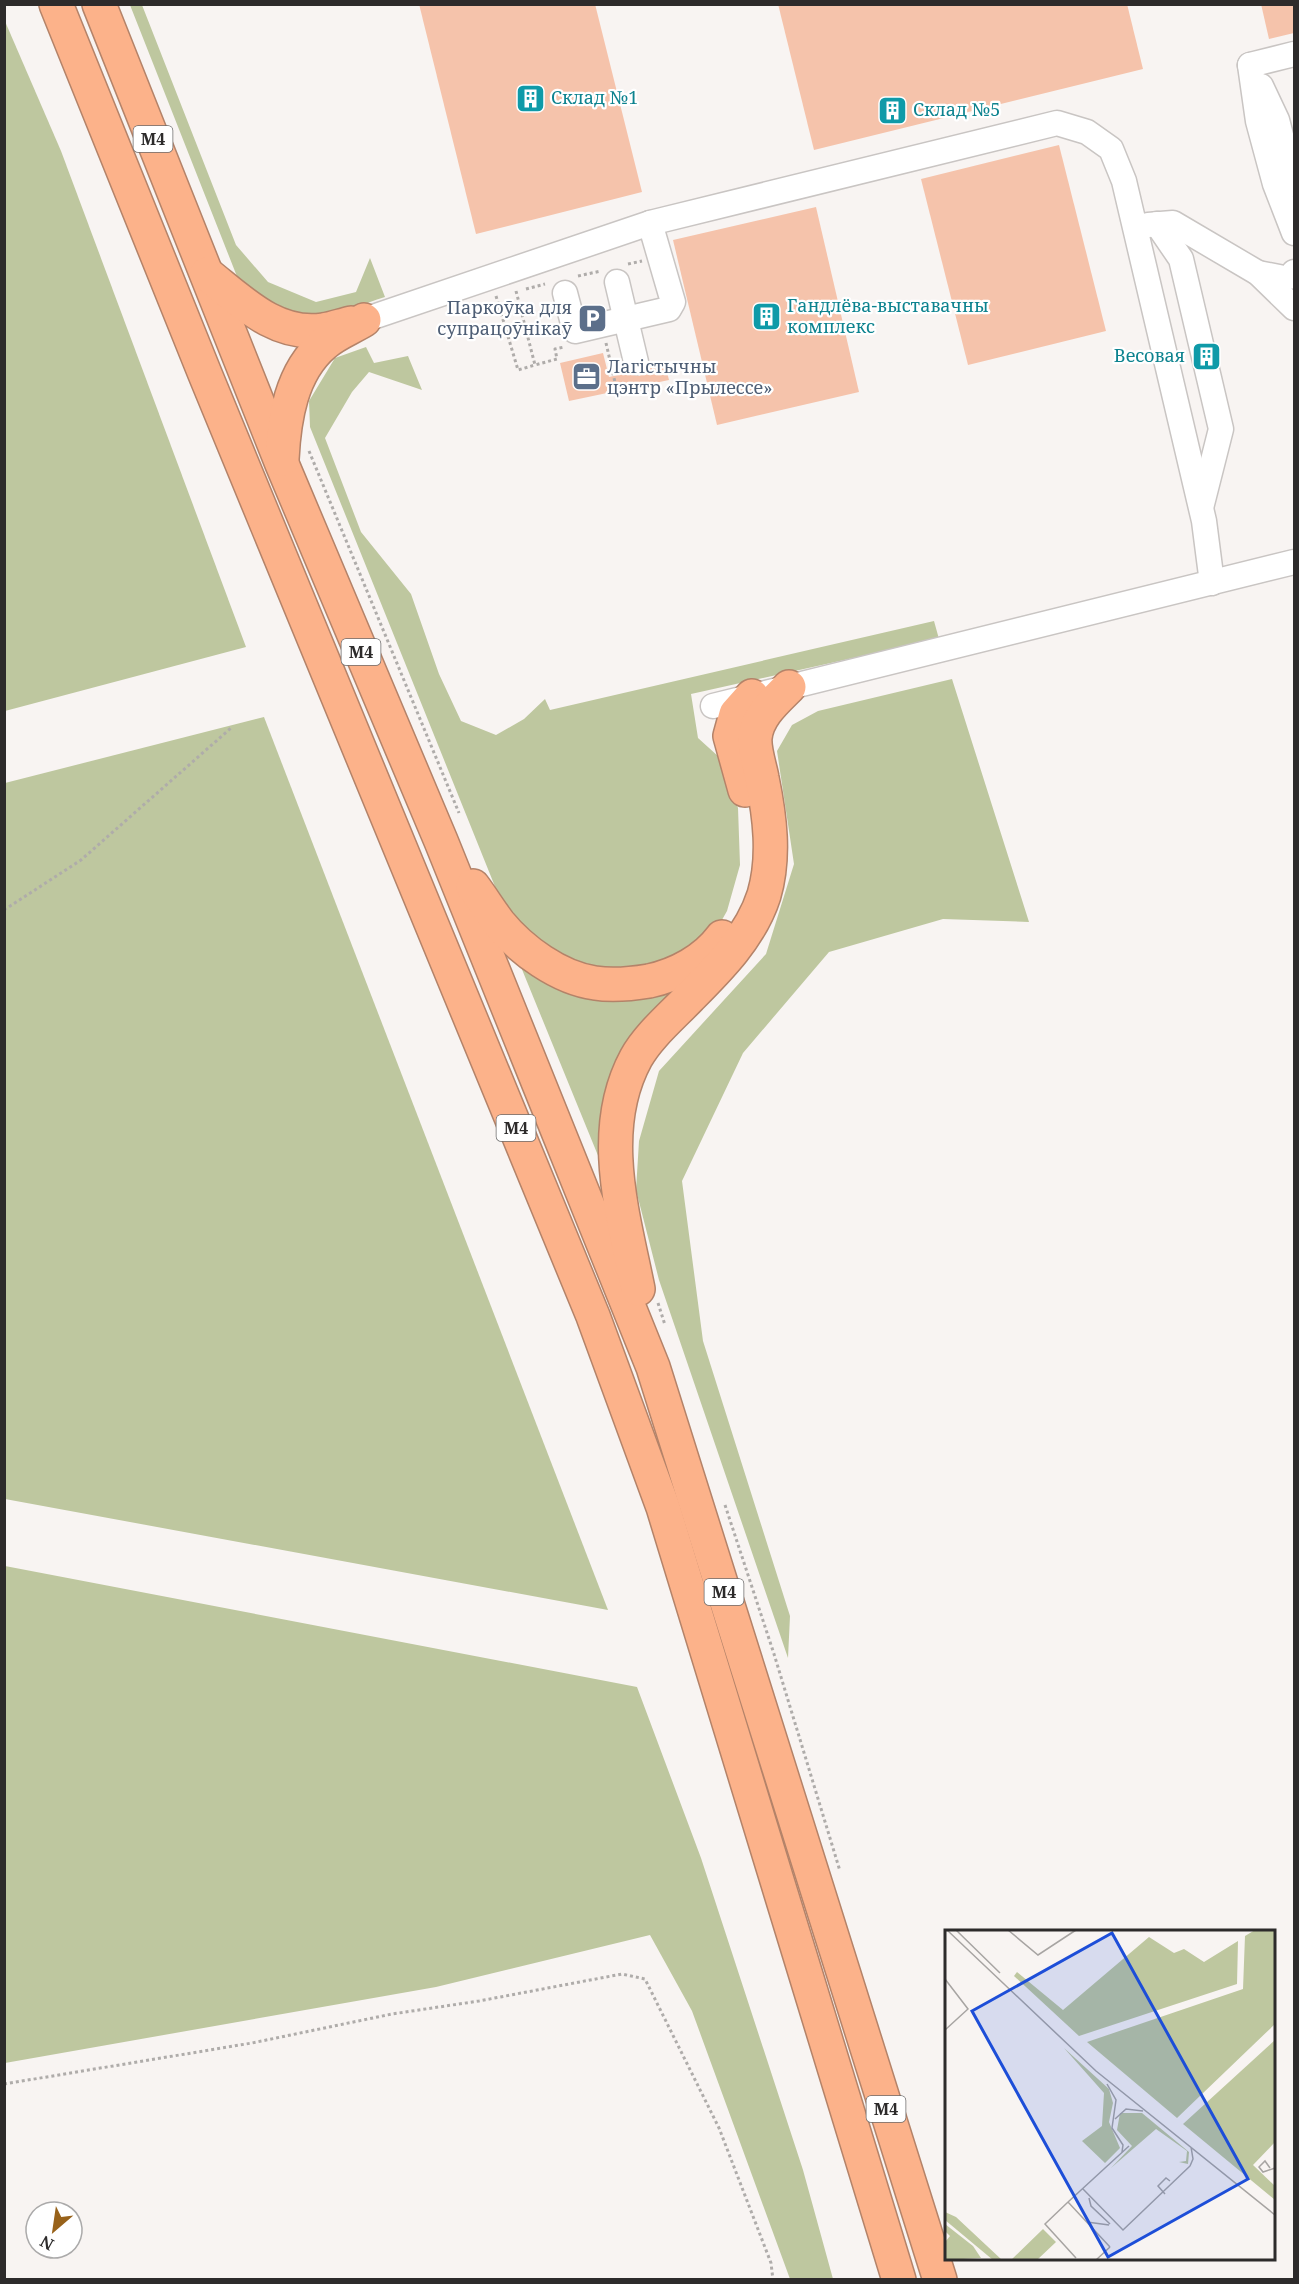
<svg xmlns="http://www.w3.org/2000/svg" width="1299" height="2284" font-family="'Noto Serif',serif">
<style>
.green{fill:#bec79f}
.building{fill:#f5c3ab}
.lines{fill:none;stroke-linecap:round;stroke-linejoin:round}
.minor-casing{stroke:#c9c5c3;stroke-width:27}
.highway-casing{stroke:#b48369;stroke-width:36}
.path{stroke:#afacaa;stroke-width:3;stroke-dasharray:3 3;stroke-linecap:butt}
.minor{stroke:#fff;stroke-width:24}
.highway{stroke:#fcb28a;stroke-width:33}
.labels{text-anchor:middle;stroke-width:4.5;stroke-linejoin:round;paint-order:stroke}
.shield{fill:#fff;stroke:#6c6b6b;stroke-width:1.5}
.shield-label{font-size:16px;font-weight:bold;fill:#2d2b2b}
.culture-label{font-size:18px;fill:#0d838f;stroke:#fff;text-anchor:start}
.service-label{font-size:18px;fill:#4e5e75;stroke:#fff;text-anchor:end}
.inset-road{fill:none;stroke:#a7a4a2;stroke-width:1.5}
.view{fill:#1d4ed8;fill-opacity:0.15;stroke:#1d4ed8;stroke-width:3}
.inset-edge{fill:none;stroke:#2d2b2b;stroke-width:3}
</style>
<rect width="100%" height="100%" fill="#f8f4f2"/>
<!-- green -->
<g class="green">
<path d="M130 5H142L236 245 268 282 316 302 356 292 370 258 385 297C362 304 337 317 312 318 290 319 255 292 238 279Z"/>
<polygon points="4,19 61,151 246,647 5,711"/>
<polygon points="366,347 374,363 408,356 422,390 369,372 352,392 325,438 361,532 411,594 439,674 461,721 496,735 524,719 545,699 550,710 934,621 939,639 691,694 698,738 719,757 738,808 740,865 727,911 710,941 682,960 602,976 555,957 524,932 496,889 310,427 309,401 335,358"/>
<polygon points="952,679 1029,922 943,919 829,952 743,1053 682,1181 703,1341 790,1616 788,1658 659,1280 636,1190 639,1141 659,1071 766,954 794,864 777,751 792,725 818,711"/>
<polygon points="264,717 608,1610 5,1499 5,783"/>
<polygon points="703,963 606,1101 599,1158 521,967 555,986"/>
<polygon points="5,1566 637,1687 701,1858 803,2170 833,2279 790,2279 692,2011 650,1935 436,1987 5,2063"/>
</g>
<!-- building -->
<g class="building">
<polygon points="419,4 595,4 642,192 476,234"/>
<polygon points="778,4 1127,4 1143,69 814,150"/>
<polygon points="1261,4 1294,4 1294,33 1269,39"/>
<polygon points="1059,145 1106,331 968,365 921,179"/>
<polygon points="816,207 859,392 717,425 673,240"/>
<polygon points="603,353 609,377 627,373 639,376 645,373 649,368 665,364 669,380 569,401 560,363"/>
</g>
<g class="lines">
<defs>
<g id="minor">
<polyline points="1250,65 1258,121 1275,184 1294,233"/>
<polyline points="1250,65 1294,54"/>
<polyline points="1261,86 1277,120 1294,185"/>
<polyline points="1157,224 1181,259 1221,429 1202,504"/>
<polyline points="1148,225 1173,223 1258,273 1294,308"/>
<polyline points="1258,273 1284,278 1293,276 1294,272"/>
<polyline points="617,282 636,362"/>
<polyline points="565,293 575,331 669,309 673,302 650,223"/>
<polyline points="364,320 650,223 1057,123 1087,132 1111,149 1124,181 1204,521 1212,583"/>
<polyline points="713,706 1294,562"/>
</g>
<g id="highway">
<polyline points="56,4 205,374 593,1316 663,1507 899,2280"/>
<polyline points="99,4 282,464 441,841 653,1367 940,2280"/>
<path d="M207 274C241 301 276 337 323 330 332 329 342 325 351 323"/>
<path d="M282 459C284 419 291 372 324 344 335 334 351 328 364 320"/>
<polyline points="745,790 730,736 736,714 752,696"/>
<path d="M473 886C482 898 490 911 499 923 521 950 559 978 595 983 613 986 631 984 649 981 677 975 705 960 722 937"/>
<path d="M638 1289C623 1214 597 1130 636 1058 649 1035 672 1016 690 997 719 968 751 936 764 895 775 857 770 817 762 778 760 767 754 750 755 738 757 716 775 701 789 687"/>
</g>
</defs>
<!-- minor casing -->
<use href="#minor" class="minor-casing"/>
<!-- highway casing -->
<use href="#highway" class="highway-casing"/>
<!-- path -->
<g class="path">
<polyline points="628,264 642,261"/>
<polyline points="578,276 601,271"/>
<polyline points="526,289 545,284"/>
<polyline points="516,291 535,365 557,359 555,349 564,347"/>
<polyline points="496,296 518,370 535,365"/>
<polyline points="606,343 617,391"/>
<polyline points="309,451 459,813"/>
<polyline points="4,910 81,860 231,728"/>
<polyline points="658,1303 665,1325"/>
<polyline points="725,1505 774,1654 840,1871"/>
<polyline points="4,2084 252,2043 392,2014 479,2001 622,1974 645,1979 719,2128 771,2263 773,2280"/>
</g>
<!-- minor -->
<use href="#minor" class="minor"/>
<!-- highway -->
<use href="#highway" class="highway"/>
</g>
<!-- icons -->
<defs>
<symbol id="building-square" viewBox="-11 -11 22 22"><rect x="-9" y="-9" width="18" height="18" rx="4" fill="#0f9aa8" stroke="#fff"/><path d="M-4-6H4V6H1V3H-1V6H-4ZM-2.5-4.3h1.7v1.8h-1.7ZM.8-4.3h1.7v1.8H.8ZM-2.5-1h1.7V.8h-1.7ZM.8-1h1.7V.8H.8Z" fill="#fff"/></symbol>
<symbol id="parking-square" viewBox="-11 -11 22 22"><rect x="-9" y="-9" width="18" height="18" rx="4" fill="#5c6f8a" stroke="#fff"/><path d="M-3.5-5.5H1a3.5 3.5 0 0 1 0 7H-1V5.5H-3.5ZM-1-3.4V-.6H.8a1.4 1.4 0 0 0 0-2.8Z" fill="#fff"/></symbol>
<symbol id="office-square" viewBox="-11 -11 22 22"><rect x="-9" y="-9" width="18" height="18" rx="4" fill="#5c6f8a" stroke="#fff"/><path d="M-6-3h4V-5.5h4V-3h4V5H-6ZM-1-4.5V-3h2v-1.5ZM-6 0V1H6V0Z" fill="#fff"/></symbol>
</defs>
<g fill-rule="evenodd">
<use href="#building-square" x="514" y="82" width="33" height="33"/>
<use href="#building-square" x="876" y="94" width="33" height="33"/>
<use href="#building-square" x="750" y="300" width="33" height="33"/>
<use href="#parking-square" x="576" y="302" width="33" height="33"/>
<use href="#building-square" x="1190" y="340" width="33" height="33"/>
<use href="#office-square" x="570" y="360" width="33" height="33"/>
</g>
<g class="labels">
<!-- shield labels -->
<g class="shield">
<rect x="133.5" y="126" width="39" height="26" rx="4.5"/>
<rect x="341.5" y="639" width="39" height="26" rx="4.5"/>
<rect x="496.5" y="1115" width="39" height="26" rx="4.5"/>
<rect x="704.5" y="1579" width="39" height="26" rx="4.5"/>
<rect x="866.5" y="2096" width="39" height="26" rx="4.5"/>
</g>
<g class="shield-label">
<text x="153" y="145">М4</text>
<text x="361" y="658">М4</text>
<text x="516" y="1134">М4</text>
<text x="724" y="1598">М4</text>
<text x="886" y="2115">М4</text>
</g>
<!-- culture labels -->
<g class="culture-label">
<text x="551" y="104">Склад №1</text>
<text x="913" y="116">Склад №5</text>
<text x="787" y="312">Гандлёва-выставачны<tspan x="787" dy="21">комплекс</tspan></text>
<text x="1185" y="362" text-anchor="end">Весовая</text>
</g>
<!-- service labels -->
<g class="service-label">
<text x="572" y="314">Паркоўка для<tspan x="572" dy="21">супрацоўнікаў</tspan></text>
<text x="607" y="373" text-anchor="start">Лагістычны<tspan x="607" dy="21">цэнтр «Прылессе»</tspan></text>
</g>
</g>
<!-- overview -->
<g transform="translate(945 1930)">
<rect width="330" height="330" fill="#f8f4f2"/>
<path d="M310 0H330V94L232 188 142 112 298 59 300 6ZM204 7 229 23 239 19 259 32 293 11 292 54 134 106 69 46 72 42 118 80ZM330 110V212L308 235 330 256V270L238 194ZM119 118 164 159 168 173 164 192 175 218 160 233 137 211 157 196 159 163ZM175 183H197L244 222 243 234 234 232 241 231 242 221 211 199 166 238 187 216 172 200ZM0 282 11 287 57 330H48L0 290ZM0 294 28 316 36 328 0 330V312L5 306 0 301ZM98 299 111 312 92 330H66Z" fill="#bec79f"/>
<path class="inset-road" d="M2 0 151 141 330 285M11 0 55 43M63 0 93 25 131 0M0 49 23 79 0 100M162 154 171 170 167 198 178 215 177 222M170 189 181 179 198 181M245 236 248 229 246 217M325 238 320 231 314 237 318 242 330 238M138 259 178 300 245 236M220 264 213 256 221 248 225 251M144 268 146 276 165 294M123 272 184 216M142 292 164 295M131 328 100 294 123 272 165 317M151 330 165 317"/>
<path class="view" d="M167 3 303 249 163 327 27 81Z"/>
<rect width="330" height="330" class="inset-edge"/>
</g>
<!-- border -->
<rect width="1299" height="2284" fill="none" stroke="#2d2b2b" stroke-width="12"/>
<!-- north arrow -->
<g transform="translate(54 2230) rotate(209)"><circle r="28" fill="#ffffff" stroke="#abaaaa" stroke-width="1.5"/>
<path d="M0-4.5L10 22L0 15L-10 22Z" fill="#98621a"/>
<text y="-9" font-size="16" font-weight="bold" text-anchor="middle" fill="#2d2b2b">N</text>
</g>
</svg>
